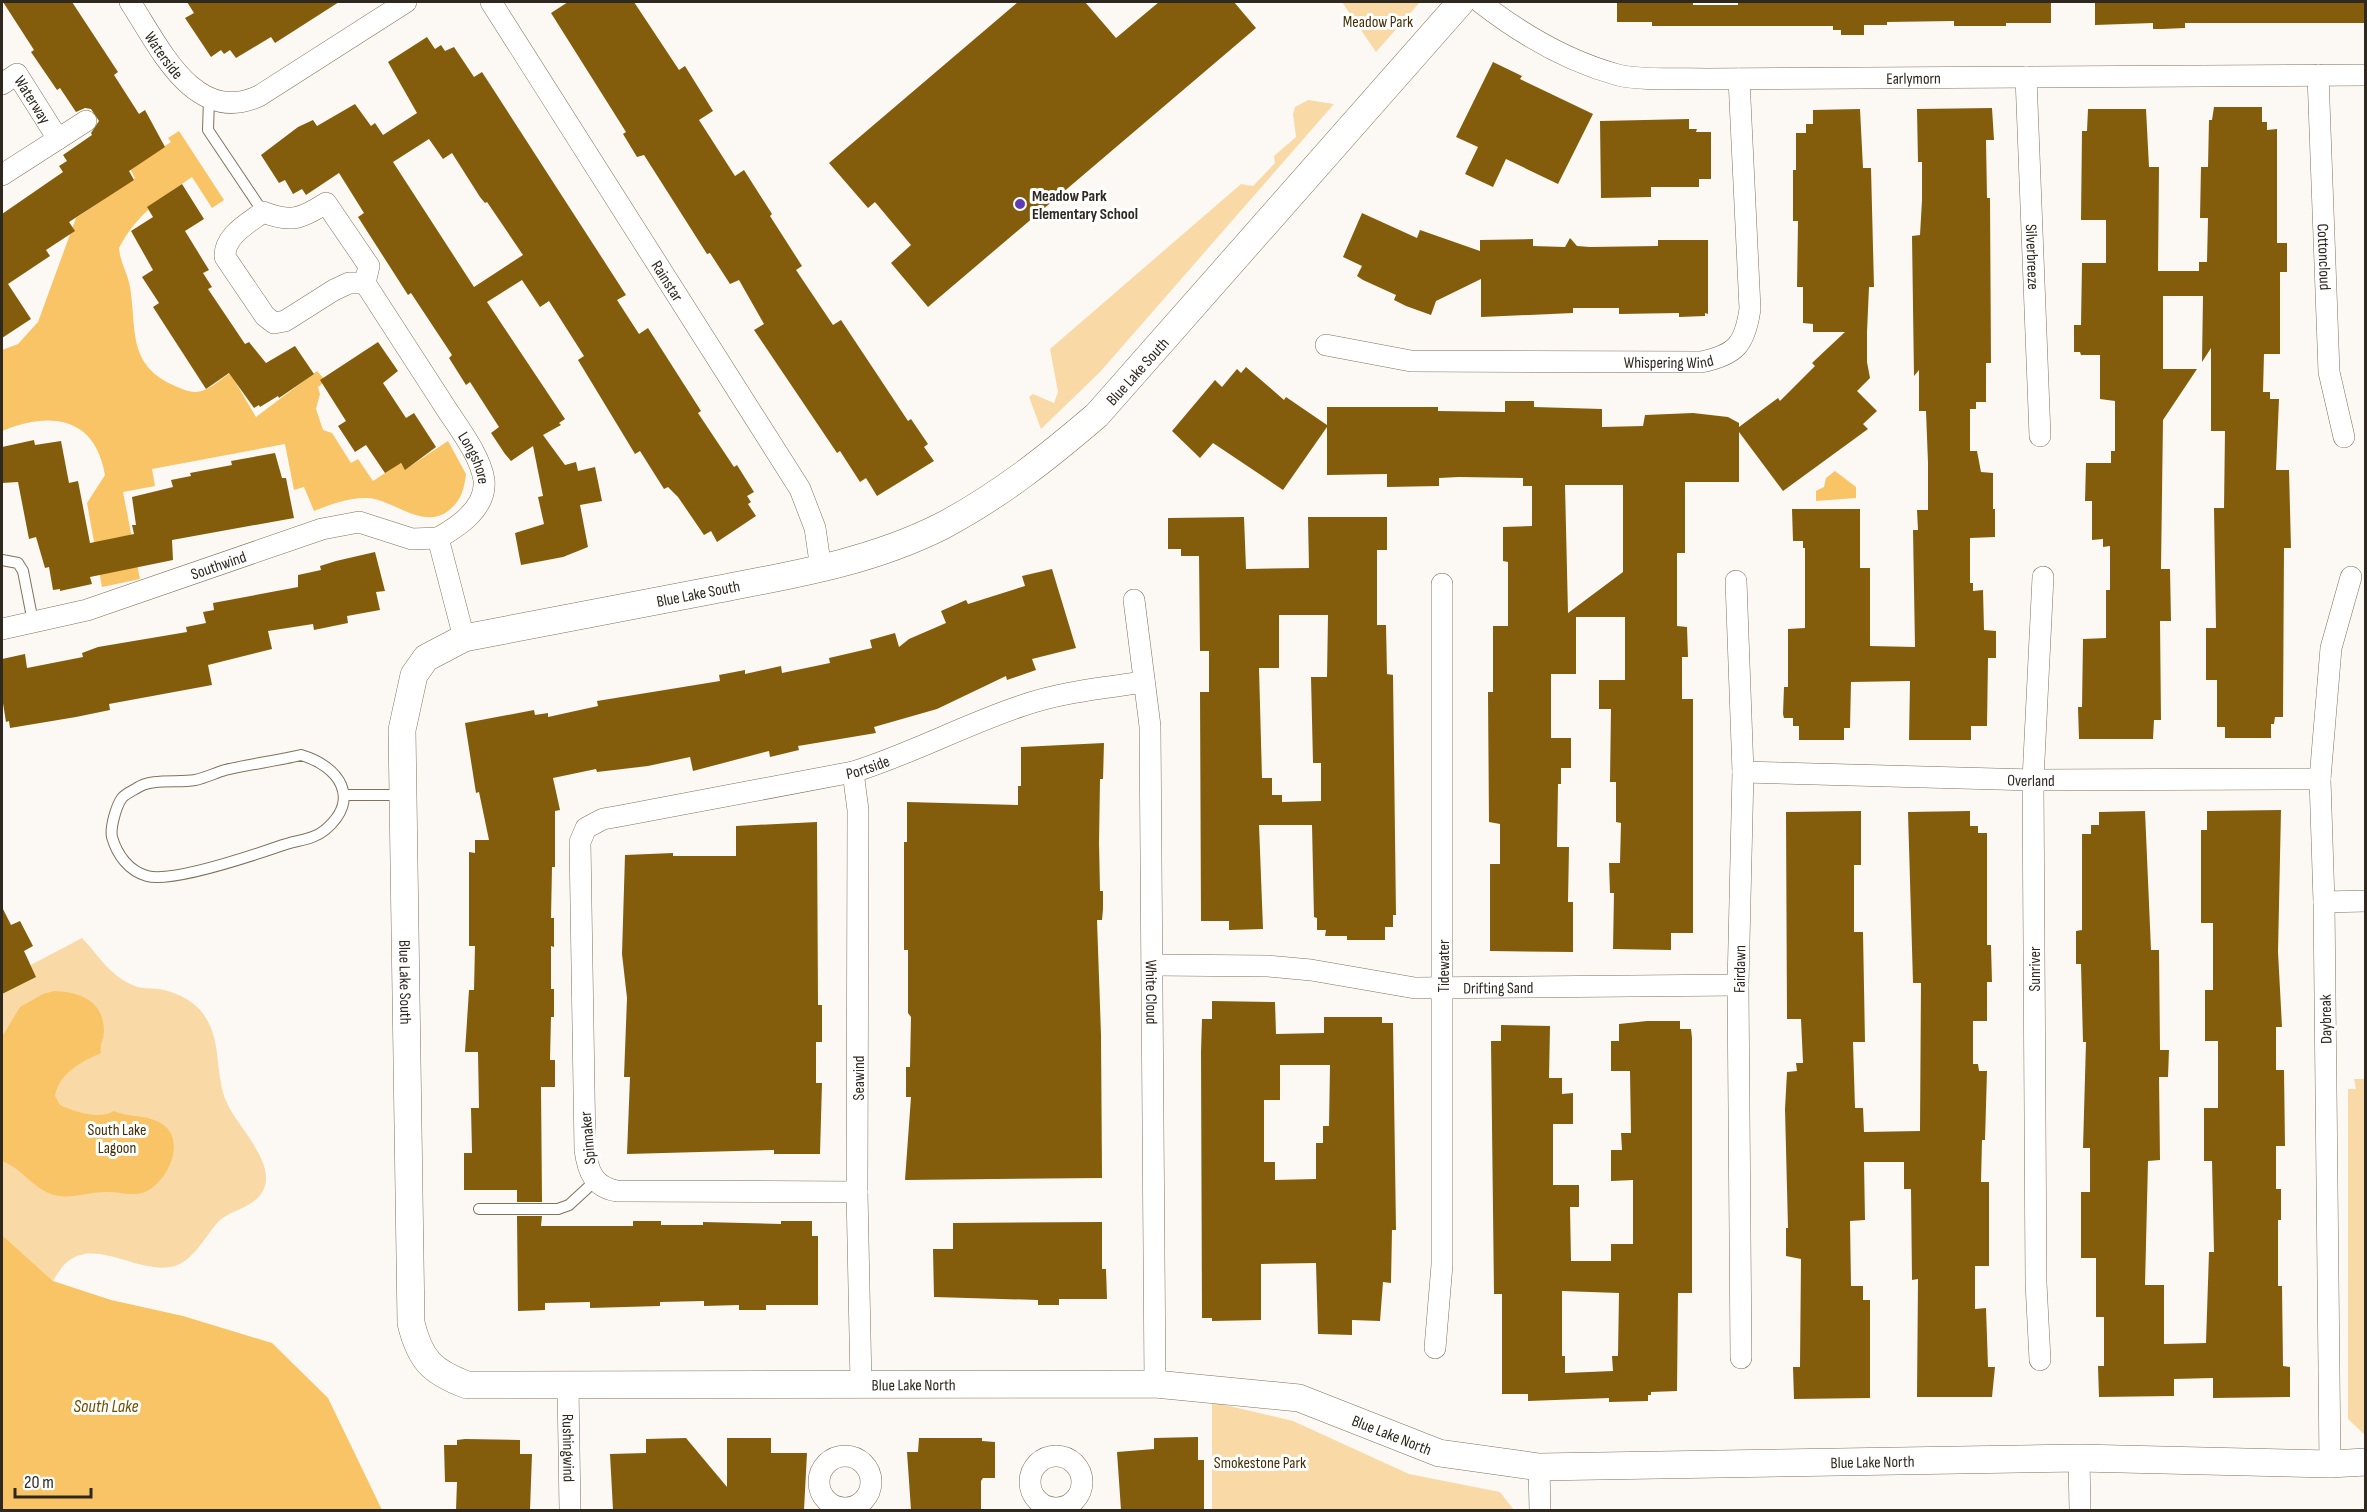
<svg xmlns="http://www.w3.org/2000/svg" width="2367" height="1512" font-family="'Sofia Sans Condensed',sans-serif">
<style>
.green{fill:#f9daa7}
.water{fill:#f8c466}
.building{fill:#835d0b;fill-rule:evenodd}
.lines{fill:none;stroke-linecap:round;stroke-linejoin:round}
.service-casing{stroke:#81725a;stroke-width:12}
.minor-casing{stroke:#81725a;stroke-width:22}
.tertiary-casing{stroke:#81725a;stroke-width:28}
.service{stroke:#fff;stroke-width:10}
.minor{stroke:#fff;stroke-width:21}
.tertiary{stroke:#fff;stroke-width:27}
.poi-dot{fill:#5c3bb3;stroke:#fff;stroke-width:2}
.labels{text-anchor:middle;stroke-width:6;stroke-linejoin:round;paint-order:stroke}
.park-label{font-size:16px;fill:#432f04;stroke:#fff}
.street-label{font-size:16px;fill:#2e281e;stroke:#fff}
.poi-label{font-size:16px;font-weight:bold;fill:#2e281e;stroke:#fff;text-anchor:start}
.water-label{font-size:18px;font-style:italic;fill:#714f01;stroke:#fff}
</style>
<rect width="100%" height="100%" fill="#fcf9f4"/>
<!-- green -->
<g class="green">
<polygon points="1342,2 1420,2 1376,52"/>
<polygon points="1308,100 1334,104 1100,372 1041,429 1029,397 1033,394 1054,403 1058,392 1050,349 1241,184 1253,186 1275,163 1274,156 1296,137 1293,114 1295,107"/>
<path d="M82 938C98 955 112 978 135 986 142 989 150 988 158 989 173 991 191 999 201 1011 223 1038 214 1071 226 1101 236 1126 281 1166 261 1194 251 1208 231 1210 219 1221 206 1235 194 1260 175 1266 140 1276 95 1236 66 1263 61 1267 57 1275 53 1281L2 1235V980Z"/>
<polygon points="2354,1079 2366,1079 2365,1435 2348,1419 2348,1089 2356,1089"/>
<polygon points="1212,1402 1293,1421 1409,1474 1500,1492 1514,1510 1212,1510"/>
</g>
<!-- water -->
<g class="water">
<path d="M179 131 224 200 212 208 192 177C162 197 136 215 119 248 120 262 128 274 130 287 137 329 127 364 173 385 201 399 206 390 230 373L256 417 317 371 326 381 318 387 320 394 316 409 323 430 332 433 351 463 358 459 373 481 400 463 406 469 448 441 466 474C464 490 461 501 448 511 423 530 394 500 368 498 350 497 331 504 314 511L304 487 294 490 285 444 152 469 155 486 123 492 140 579 102 587 87 503 105 475C95 416 50 411 2 431V350L18 344 38 322 76 218 135 178 130 169 171 142 168 138Z"/>
<polygon points="1835,471 1856,487 1856,498 1816,501 1816,491 1824,487 1826,478"/>
<path d="M54 991C79 992 103 1000 104 1030 104 1039 99 1045 101 1053 81 1062 59 1073 55 1096L60 1105C75 1112 99 1120 114 1111 130 1118 152 1114 166 1127 185 1145 166 1183 145 1192 132 1197 118 1191 105 1192 90 1192 74 1198 59 1196 34 1192 24 1169 2 1161V1037L20 1007 43 994Z"/>
<polygon points="2,1235 53,1281 111,1300 183,1316 272,1343 328,1398 382,1510 2,1510"/>
</g>
<!-- building -->
<g class="building">
<polygon points="3,2 72,2 118,72 114,75 139,114 145,110 165,147 129,171 134,180 69,222 75,231 46,250 50,256 8,284 31,319 2,338 2,214 63,172 59,166 67,161 63,155 92,135 91,133 99,121 91,109 85,108 76,112 60,88 57,90 31,52 34,50"/>
<polygon points="187,2 339,2 275,43 271,37 236,58 230,50 224,54 221,50 211,57 185,18 194,13"/>
<polygon points="568,2 634,2 679,70 685,66 713,111 699,120 735,176 744,170 772,214 770,216 802,266 796,270 833,325 841,320 908,421 911,419 928,444 924,447 934,461 877,496 866,478 860,482 840,451 837,453 754,330 764,324 739,280 730,284 710,253 707,254 644,155 637,157 623,134 626,132 551,13"/>
<polygon points="1018,2 1085,2 1116,38 1159,2 1234,2 1256,28 928,307 891,263 911,245 875,202 868,208 829,163"/>
<polygon points="1617,2 1693,2 1693,5 1738,5 1738,2 2051,2 2051,23 2006,23 2006,26 1954,26 1954,21 1887,22 1887,25 1864,25 1864,35 1841,35 1841,30 1833,30 1833,26 1652,26 1652,22 1617,22"/>
<polygon points="2095,2 2365,2 2365,23 2185,23 2185,28 2162,29 2153,29 2153,23 2095,25"/>
<path d="M427 37 435 49 441 45 445 51 454 47 474 77 482 72 626 295 617 300 639 334 648 328 701 411 698 413 734 467 737 465 754 492 747 496 751 502 748 504 756 516 717 542 711 531 704 535 678 497 668 487 664 489 640 451 635 454 578 360 584 356 549 301 540 307 522 280 487 302 565 419 559 423 561 425 543 435 565 465 576 462 578 471 595 467 602 501 580 505 588 547 563 557 521 565 515 533 544 524 538 497 543 496 533 446 511 461 505 454 491 433 499 427 470 382 466 385 449 358 452 355 411 293 408 295 358 217 364 213 339 173 306 195 302 189 293 194 285 180 279 183 261 155 298 127 313 120 317 126 355 104 371 126 375 123 383 135 417 113 388 62ZM429 139 443 159 452 153 480 197 485 203 487 202 523 255 474 287 393 162Z"/>
<polygon points="1493,62 1522,76 1520,79 1593,114 1558,184 1506,159 1493,187 1465,174 1478,147 1456,137"/>
<polygon points="2214,107 2262,107 2262,122 2267,122 2267,130 2277,129 2277,243 2287,243 2287,272 2280,272 2280,354 2264,354 2263,392 2270,392 2270,399 2279,399 2276,470 2289,470 2291,548 2284,548 2283,717 2275,717 2274,724 2271,724 2271,738 2225,738 2225,727 2217,727 2217,680 2206,680 2206,628 2216,628 2214,508 2224,508 2225,431 2211,431 2211,348 2202,362 2203,296 2163,296 2163,369 2197,369 2163,420 2161,569 2170,569 2171,621 2160,621 2161,720 2154,720 2153,739 2079,739 2078,707 2082,707 2083,639 2106,638 2106,590 2110,590 2110,546 2103,547 2103,539 2092,540 2092,501 2085,501 2086,463 2111,463 2111,451 2115,451 2115,401 2100,399 2100,355 2081,355 2080,352 2074,352 2074,325 2081,325 2082,263 2106,263 2106,220 2081,220 2082,131 2087,131 2088,109 2146,109 2149,167 2159,167 2158,271 2199,271 2199,262 2207,262 2208,218 2200,218 2201,167 2208,167 2209,120 2212,120"/>
<polygon points="1992,108 1994,140 1986,140 1987,198 1990,198 1991,363 1986,363 1986,402 1976,402 1976,409 1970,409 1970,451 1977,451 1981,472 1993,473 1993,509 1995,509 1995,537 1970,538 1970,583 1973,583 1973,591 1983,590 1984,630 1996,631 1996,658 1988,658 1987,726 1971,726 1971,740 1909,740 1910,681 1851,682 1850,728 1844,728 1844,740 1799,740 1799,726 1793,726 1793,718 1784,718 1783,714 1784,687 1788,687 1788,629 1805,628 1805,548 1803,548 1803,541 1793,541 1792,509 1860,509 1860,568 1870,568 1870,646 1915,647 1913,530 1918,530 1917,510 1928,510 1928,463 1926,411 1919,411 1919,370 1914,376 1912,236 1920,235 1922,200 1922,162 1918,162 1917,109"/>
<path d="M1860 109 1863 168H1871L1874 287H1869L1867 332V362L1870 378 1857 391 1877 411 1863 424 1868 429 1783 491 1739 432V482H1685V553H1677V626L1687 627 1688 657H1682V699H1693V933H1671V950L1613 949 1614 893H1610L1609 863H1620L1621 823 1616 822V782H1610L1611 709H1599V680H1625V617H1576V674H1551V738H1571V768H1561V784H1558L1557 847H1569L1568 902H1573V952L1490 951V864H1500V824L1489 822 1488 692H1493V626H1508V562L1503 561V527L1532 526V486H1523V478L1459 477 1439 478V486L1387 487V474L1327 475V427L1283 490 1213 443 1200 458 1172 431 1215 380 1222 387 1237 369 1241 373 1246 367 1284 400 1286 397 1327 425V407H1438V411L1505 412V401H1534V407L1602 409V427L1643 426 1645 415 1693 413 1728 417 1739 423V427L1778 398 1780 401 1815 366 1812 363 1845 332H1813V324L1803 323V287H1797L1798 221H1793V170H1796V133H1806V124H1813V110ZM1565 485H1623V572L1568 613Z"/>
<polygon points="1689,119 1689,129 1697,129 1696,132 1711,132 1711,179 1699,179 1699,187 1651,187 1651,197 1601,198 1600,121"/>
<polygon points="182,184 204,219 185,231 209,270 203,273 212,287 208,289 245,344 249,342 266,363 295,346 314,374 279,398 278,396 260,407 259,405 254,408 229,373 206,389 153,307 159,303 142,277 153,270 131,231 153,217 147,207"/>
<polygon points="1362,213 1417,238 1420,230 1480,251 1480,240 1533,239 1533,246 1565,247 1570,238 1577,246 1590,247 1658,246 1658,240 1708,240 1708,314 1705,313 1705,316 1679,317 1679,313 1619,314 1619,308 1573,308 1573,313 1481,317 1481,279 1436,301 1431,315 1406,306 1394,300 1396,295 1363,280 1357,276 1362,266 1343,257"/>
<polygon points="378,342 398,371 383,383 406,418 414,413 436,447 405,470 401,463 385,473 366,445 355,452 338,426 346,421 320,380"/>
<polygon points="34,440 35,445 61,441 69,483 78,481 90,543 134,534 132,525 136,525 132,497 173,487 171,480 191,476 190,473 232,465 231,461 275,453 282,478 286,478 294,518 172,540 173,560 90,577 92,584 60,591 60,589 53,590 49,567 45,568 36,537 29,539 18,482 2,483 2,447"/>
<path d="M1244 517 1246 569 1309 568 1308 517H1387V550H1377V625H1386L1387 674 1393 675 1396 915H1393V927H1385V940H1347V936H1325L1326 930H1317V918L1314 917 1312 825H1259L1263 929 1229 930V921H1201L1200 692H1209V651H1200L1199 556H1181V549H1168V518ZM1279 615H1328L1327 677H1311L1313 763H1321V801L1282 802V795H1272V778H1262L1259 668H1279Z"/>
<polygon points="375,552 385,591 376,592 380,610 347,616 348,623 314,630 313,624 268,631 272,649 208,665 212,685 109,704 110,710 76,717 10,728 9,721 6,722 2,697 2,659 25,654 27,668 83,657 82,653 98,647 187,632 186,627 206,623 203,612 214,610 213,603 298,587 298,575 321,570 320,566 336,561"/>
<polygon points="1052,569 1076,648 1032,659 1036,670 1007,680 1006,676 937,709 874,727 876,733 798,746 799,750 770,757 769,751 693,771 690,757 648,766 597,772 596,769 553,778 560,810 555,811 555,867 552,867 551,918 554,918 554,947 551,946 551,989 554,989 554,1017 551,1017 550,1060 555,1060 555,1087 541,1087 542,1202 517,1202 517,1190 464,1190 464,1153 472,1153 471,1108 479,1108 478,1052 465,1052 469,990 474,990 475,946 469,946 469,852 475,853 475,840 489,840 479,792 476,793 465,723 534,710 535,715 548,713 548,717 598,706 597,701 720,681 719,675 745,670 745,674 781,666 782,673 830,663 829,658 872,648 870,640 895,633 899,647 909,639 946,623 941,611 966,600 968,604 1025,586 1022,576"/>
<polygon points="1104,743 1103,779 1100,779 1099,843 1100,891 1103,891 1103,909 1102,920 1097,920 1101,1035 1102,1178 905,1180 911,1097 906,1097 906,1067 910,1067 911,1017 908,1013 908,950 904,950 904,842 907,842 907,802 1018,805 1018,786 1021,786 1021,747"/>
<polygon points="2281,810 2278,952 2282,1027 2276,1027 2276,1070 2284,1070 2285,1146 2276,1146 2276,1189 2281,1189 2281,1220 2278,1220 2278,1286 2282,1286 2283,1366 2290,1367 2290,1397 2213,1398 2213,1378 2174,1379 2174,1396 2099,1397 2098,1366 2104,1366 2104,1317 2096,1317 2096,1258 2081,1258 2081,1192 2090,1192 2090,1148 2083,1148 2086,1042 2083,1042 2081,964 2076,964 2076,931 2082,930 2082,834 2091,834 2091,825 2099,825 2099,812 2145,811 2151,950 2159,950 2160,1050 2169,1050 2168,1077 2159,1077 2160,1160 2148,1161 2145,1285 2164,1285 2164,1344 2206,1343 2209,1252 2214,1252 2212,1161 2204,1161 2204,1108 2218,1108 2218,1041 2205,1041 2205,990 2213,990 2213,923 2201,923 2201,830 2207,830 2207,811"/>
<polygon points="1861,811 1861,865 1854,865 1854,932 1863,932 1865,1042 1853,1042 1855,1108 1863,1108 1864,1132 1920,1131 1921,983 1913,983 1908,812 1970,811 1970,826 1978,826 1978,833 1987,833 1987,945 1991,945 1992,982 1987,982 1987,1021 1973,1021 1973,1064 1978,1064 1979,1071 1987,1071 1985,1140 1982,1140 1981,1182 1989,1182 1989,1266 1975,1266 1975,1309 1986,1308 1988,1367 1995,1367 1992,1397 1917,1397 1918,1279 1912,1280 1911,1189 1904,1189 1904,1162 1864,1162 1865,1220 1850,1221 1851,1286 1863,1286 1863,1300 1870,1300 1870,1398 1794,1399 1793,1367 1800,1367 1801,1259 1786,1256 1786,1228 1788,1228 1785,1109 1787,1072 1797,1071 1796,1063 1803,1063 1801,1019 1787,1019 1786,812"/>
<polygon points="817,822 818,1005 822,1005 822,1042 816,1042 816,1083 822,1083 820,1154 774,1154 774,1150 627,1154 630,1077 624,1077 627,998 622,954 625,855 673,853 673,856 736,856 736,826"/>
<polygon points="2,907 11,925 20,921 33,946 24,951 36,977 2,994"/>
<path d="M1212 1001 1275 1002 1276 1034 1324 1033V1017H1382V1023H1393L1396 1230H1392L1391 1283 1383 1282 1380 1321 1352 1320V1335L1318 1334 1316 1263 1261 1264V1320L1212 1321V1318H1202L1201 1052 1202 1019H1212ZM1280 1065H1330L1329 1126H1323V1143H1316V1179L1275 1180V1162H1264V1100H1280Z"/>
<path d="M1647 1021H1680V1029H1691L1692 1038V1293H1678L1677 1391 1651 1392V1395H1648V1401L1609 1402V1398L1528 1401V1394H1502V1294H1494L1491 1041H1501V1025L1550 1026 1549 1078H1562V1094L1573 1093V1124H1553V1185H1579V1207H1570L1571 1261H1611V1244H1633V1180L1611 1181V1150H1622L1621 1133H1631L1630 1071H1611V1041H1619V1024ZM1562 1291 1619 1293 1618 1356H1612L1613 1371 1565 1373V1356H1562Z"/>
<polygon points="517,1216 542,1216 541,1226 633,1226 633,1221 661,1221 661,1225 703,1225 703,1222 781,1224 781,1221 812,1221 812,1236 818,1236 818,1305 766,1305 766,1310 739,1310 739,1305 704,1306 704,1301 660,1302 660,1306 590,1308 590,1302 545,1303 545,1310 518,1311"/>
<polygon points="1102,1222 1102,1269 1106,1269 1107,1299 1059,1299 1059,1305 1038,1305 1038,1300 934,1297 933,1249 953,1249 953,1223"/>
<polygon points="1198,1437 1198,1460 1204,1460 1204,1510 1121,1510 1117,1452 1154,1449 1154,1438"/>
<polygon points="686,1438 727,1487 727,1438 771,1438 771,1453 807,1453 804,1510 613,1510 610,1454 646,1453 646,1439"/>
<polygon points="919,1438 982,1438 982,1441 995,1442 995,1478 983,1478 981,1481 981,1510 911,1510 907,1452 918,1452"/>
<polygon points="465,1439 520,1440 520,1454 532,1454 530,1510 456,1510 457,1482 445,1482 444,1445 457,1445 457,1440"/>
</g>
<g class="lines">
<defs>
<g id="service">
<polyline points="209,99 208,130 263,212"/>
<polyline points="2,560 18,563 23,571 33,622"/>
<path d="M301 755C339 766 362 799 325 830 313 840 297 840 283 845 257 854 172 883 147 876 129 871 117 855 112 837 110 828 116 806 122 798 125 794 132 791 137 788 151 778 178 783 195 780 205 778 215 773 225 770 250 764 276 761 301 755Z"/>
<polyline points="345,795 402,795"/>
<polyline points="479,1209 558,1209 569,1205 595,1181"/>
</g>
<g id="minor">
<path id="s1" d="M130 2C159 46 194 126 259 96L406 2"/>
<path id="s2" d="M491 2 800 489 815 528 821 569"/>
<path id="s3" d="M1480 2C1521 34 1567 61 1618 75 1641 81 1682 78 1706 79L2366 75"/>
<path id="s4" d="M2318 75 2329 372 2344 437"/>
<path id="s5" d="M2026 77 2040 436"/>
<path id="s6" d="M2 84 17 74 58 139"/>
<polyline points="2,175 86,121"/>
<path id="s7" d="M365 283H349L334 290 285 321 274 323 265 316 225 257C224 236 247 224 263 212 291 223 301 219 326 203L369 266 365 283C390 322 415 361 440 399 454 422 480 453 484 480 487 508 458 527 438 538L464 638"/>
<path id="s8" d="M1326 345 1411 361 1701 362C1736 355 1745 344 1750 309L1739 79"/>
<polyline points="1736,581 1743,772 1738,985 1741,1358"/>
<path id="s9" d="M1134 600 1150 726 1155 1384"/>
<path id="s10" d="M2 629 87 610 322 529 359 522 412 539 438 538"/>
<polyline points="853,772 858,810 857,1192 861,1384"/>
<path id="s11" d="M1743 772 2033 780 2320 779"/>
<polyline points="2324,902 2366,901"/>
<path id="s12" d="M1154 965 1268 966 1311 970 1415 988 1738 985"/>
<path id="s13" d="M857 1192 617 1191C594 1187 588 1172 585 1150L580 842 586 828 603 819 620 816 853 772C911 754 964 725 1021 706 1061 692 1103 688 1144 682"/>
<polyline points="1435,1348 1442,1265 1442,584"/>
<polyline points="2040,1360 2036,1283 2033,780 2043,577"/>
<path id="s14" d="M568 1386 570 1510"/>
<circle cx="1056" cy="1482" r="26"/>
<circle cx="845" cy="1482" r="26"/>
<polyline points="2079,1458 2080,1510"/>
<polyline points="2330,1464 2324,902 2320,779 2331,648 2351,577"/>
<polyline points="1539,1467 1540,1510"/>
</g>
<g id="tertiary">
<path id="s15" d="M1461 2 1097 415C1048 457 999 496 942 526 871 562 792 575 714 590 631 606 547 622 464 638L426 658 414 675 402 730 411 1323C420 1360 432 1372 467 1385L1155 1384 1299 1398 1439 1453 1539 1467 2079 1458 2330 1464 2366 1462"/>
</g>
</defs>
<!-- service casing -->
<use href="#service" class="service-casing"/>
<!-- minor casing -->
<use href="#minor" class="minor-casing"/>
<!-- tertiary casing -->
<use href="#tertiary" class="tertiary-casing"/>
<!-- service -->
<use href="#service" class="service"/>
<!-- minor -->
<use href="#minor" class="minor"/>
<!-- tertiary -->
<use href="#tertiary" class="tertiary"/>
</g>
<!-- markers -->
<circle class="poi-dot" cx="1020" cy="204" r="6"/>
<g class="labels">
<!-- park labels -->
<g class="park-label">
<text x="1378" y="27">Meadow Park</text>
<text x="117" y="1135">South Lake<tspan x="117" dy="18">Lagoon</tspan></text>
<text x="1260" y="1468">Smokestone Park</text>
</g>
<!-- street labels -->
<g class="street-label">
<text dy="6" stroke="none"><textPath href="#s1" startOffset="63">Waterside</textPath></text>
<text dy="6" stroke="none"><textPath href="#s3" startOffset="453">Earlymorn</textPath></text>
<text dy="6" stroke="none"><textPath href="#s6" startOffset="48">Waterway</textPath></text>
<text dy="6" stroke="none"><textPath href="#s5" startOffset="180">Silverbreeze</textPath></text>
<text dy="6" stroke="none"><textPath href="#s4" startOffset="182">Cottoncloud</textPath></text>
<text dy="6" stroke="none"><textPath href="#s2" startOffset="330">Rainstar</textPath></text>
<text dy="6" stroke="none"><textPath href="#s8" startOffset="344">Whispering Wind</textPath></text>
<text transform="translate(1137 371) rotate(-48)" y="6">Blue Lake South</text>
<text dy="6" stroke="none"><textPath href="#s7" startOffset="614">Longshore</textPath></text>
<text dy="6" stroke="none"><textPath href="#s10" startOffset="226">Southwind</textPath></text>
<text transform="translate(698 593) rotate(-11)" y="6">Blue Lake South</text>
<text dy="6" stroke="none"><textPath href="#s13" startOffset="909">Portside</textPath></text>
<text dy="6" stroke="none"><textPath href="#s11" startOffset="288">Overland</textPath></text>
<text transform="translate(1443 966) rotate(-90)" y="6">Tidewater</text>
<text transform="translate(1739 969) rotate(-89)" y="6">Fairdawn</text>
<text transform="translate(2034 969) rotate(-90)" y="6">Sunriver</text>
<text dy="6" stroke="none"><textPath href="#s15" startOffset="1606">Blue Lake South</textPath></text>
<text dy="6" stroke="none"><textPath href="#s12" startOffset="346">Drifting Sand</textPath></text>
<text dy="6" stroke="none"><textPath href="#s9" startOffset="393">White Cloud</textPath></text>
<text transform="translate(2325 1019) rotate(-91)" y="6">Daybreak</text>
<text transform="translate(858 1078) rotate(-90)" y="6">Seawind</text>
<text transform="translate(587 1138) rotate(-95)" y="6">Spinnaker</text>
<text dy="6" stroke="none"><textPath href="#s15" startOffset="2482">Blue Lake North</textPath></text>
<text dy="6" stroke="none"><textPath href="#s15" startOffset="2968">Blue Lake North</textPath></text>
<text dy="6" stroke="none"><textPath href="#s14" startOffset="62">Rushingwind</textPath></text>
<text dy="6" stroke="none"><textPath href="#s15" startOffset="3453">Blue Lake North</textPath></text>
</g>
<!-- poi labels -->
<g class="poi-label">
<text x="1032" y="201">Meadow Park<tspan x="1032" dy="18">Elementary School</tspan></text>
</g>
<!-- water labels -->
<g class="water-label">
<text x="106" y="1412">South Lake</text>
</g>
</g>
<!-- border -->
<rect width="2367" height="1512" fill="none" stroke="#2e281e" stroke-width="6"/>
<!-- scale -->
<path d="M15 1488v9h76v-9" fill="none" stroke="#2e281e" stroke-width="3"/>
<text x="24" y="1488" font-size="18" fill="#2e281e" stroke="#ffffff" stroke-width="4.5" paint-order="stroke">20 m</text>
</svg>
